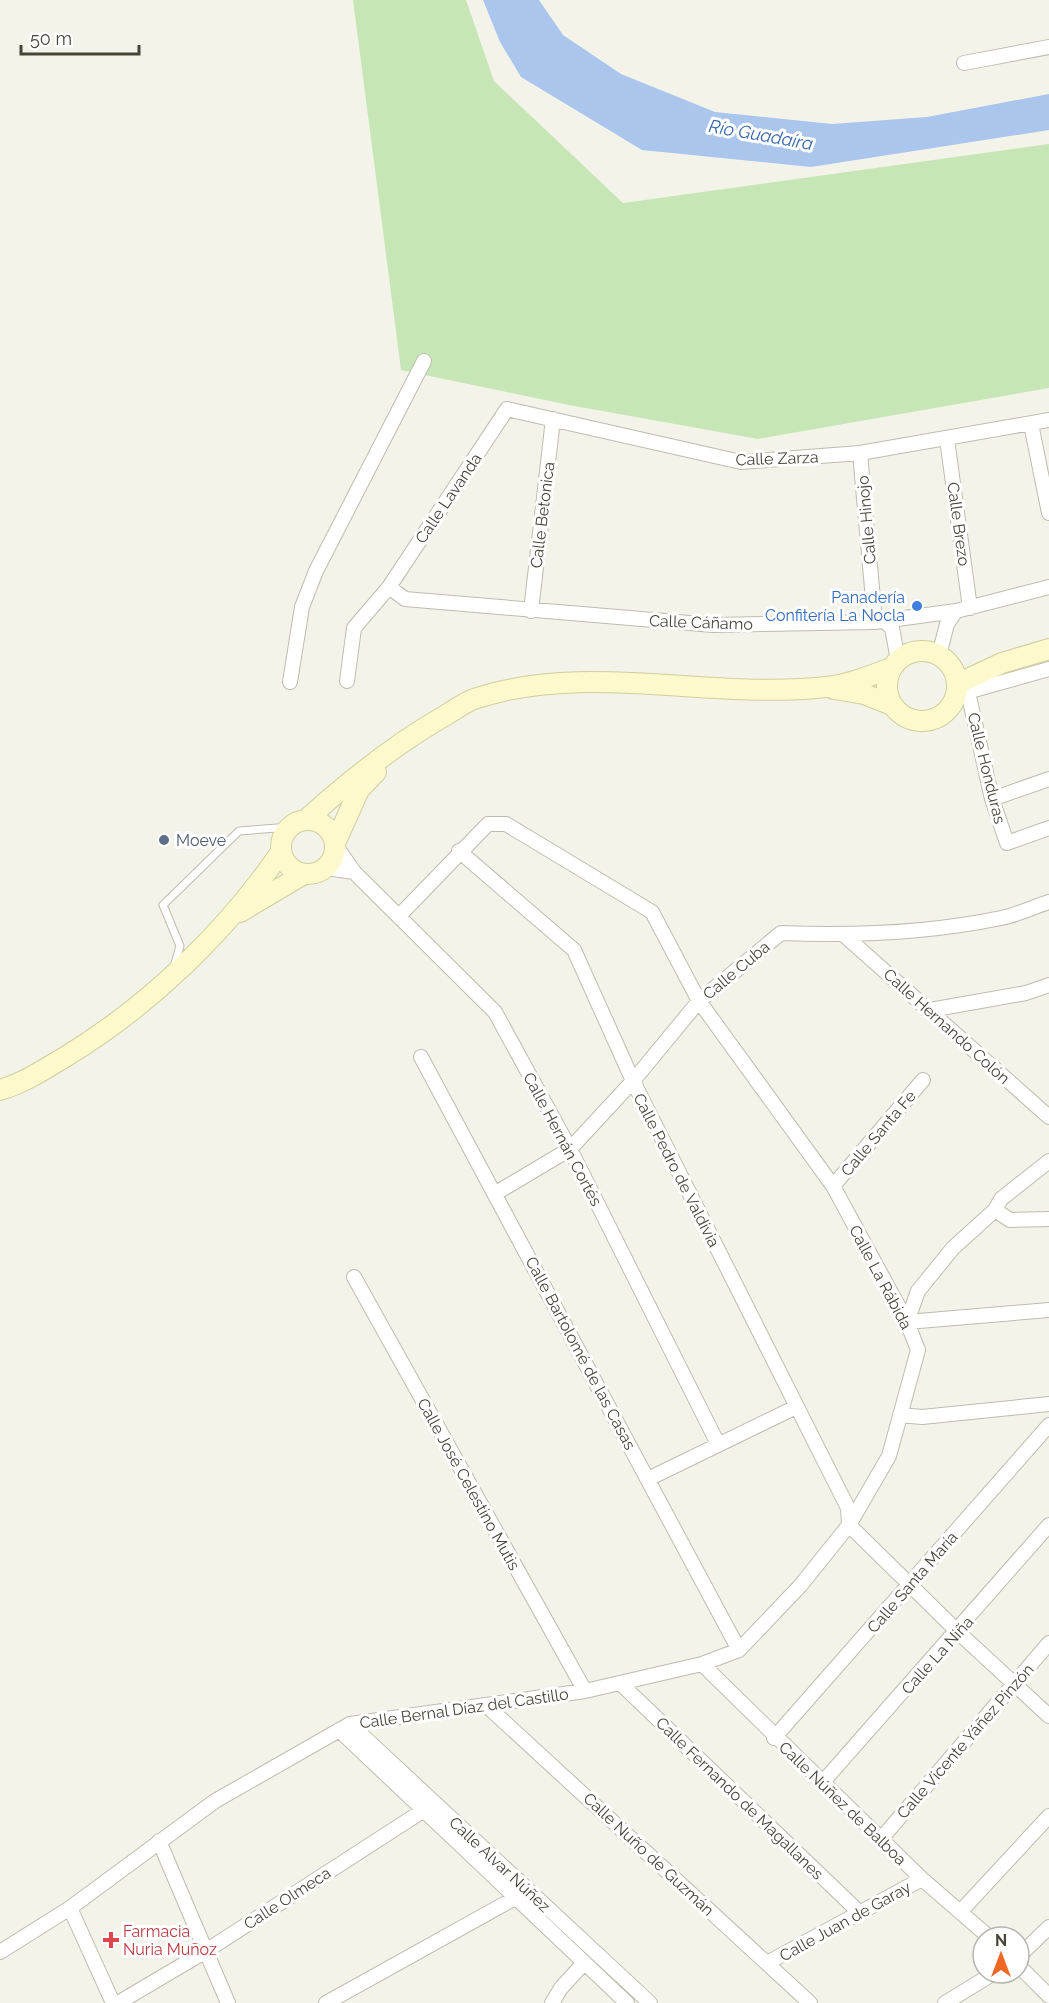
<svg xmlns="http://www.w3.org/2000/svg" width="1049" height="2003" font-family="Raleway,sans-serif">
  <rect width="100%" height="100%" fill="#f4f3ea"/>
  <path fill="#c7e6b5" d="M353 0H466L494 81 623 203 1049 144V388L758 439 569 405 401 370Z"/>
  <path fill="#aac6ed" d="M483 0H539L563 35 621 74 715 112 832 124 927 117 1049 94V130L811 167 642 150 521 77 500 42Z"/>
  <g fill="none" stroke-linecap="round" stroke-linejoin="round">
    <g stroke="#bfbcad" stroke-width="9">
      <path id="lane" d="M174 967 180 946 163 905 239 831 290 827"/>
    </g>
    <g stroke="#bfbcad" stroke-width="16">
      <path id="street" d="M964 63 1049 47
        M1031 424 1049 513
        M947 439 970 608
        M860 453 875 622
        M389 587 405 599 713 625 875 622 956 611 1049 587
        M531 611 553 419
        M884 621 892 628 898 660
        M939 655 947 624 956 611
        M347 681 354 628 389 587 507 409 741 462 860 453 1049 420
        M290 682 302 607 316 571 424 361
        M968 692 992 799 1007 843 1049 828
        M956 695 1049 669
        M992 799 1049 779
        M336 846 354 872 495 1012 570 1149 718 1444
        M459 851 574 950 633 1081 848 1508 849 1525 958 1632 1049 1716
        M326 868 354 872
        M844 935 1049 1117
        M930 1010 1026 993 1049 985
        M421 1057 739 1650
        M1049 1161 1001 1199 995 1210 953 1248 918 1291 907 1322 1049 1310
        M833 1186 923 1080
        M496 1193 570 1149 633 1081 699 1001 781 933C855 936 929 933 1001 918 1017 915 1033 907 1049 902
        M995 1210 1010 1220 1049 1219
        M354 1277 585 1691
        M900 1415 922 1417 1049 1404
        M648 1479 796 1407
        M702 1664 922 1879 989 1937
        M620 1683 860 1913
        M487 1706 810 2003
        M350 1724 650 2003
        M339 1730 627 2003
        M774 1738 1049 1425
        M822 1783 1049 1525
        M881 1839 1049 1643
        M159 1841 228 2003
        M70 1908 113 2003
        M961 1911 1049 1816
        M0 1952 70 1908 215 1801 350 1724 585 1691 702 1664 739 1650 800 1586 849 1525 889 1456 918 1350 907 1322 833 1186 699 1001 652 912 506 824H488L399 916
        M1019 1956 1049 1927
        M767 1963 922 1879
        M1019 1966 1049 1996
        M118 2003 206 1951 424 1810
        M326 2003 515 1898
        M552 2003 561 1988 584 1963
        M945 2003 994 1973"/>
    </g>
    <g stroke="#d1cd9c" stroke-width="22">
      <path id="secondary" d="M887 686a35 35 0 1 1 70 0a35 35 0 1 1-70 0Z
        M957 684 1002 663 1049 649
        M834 689 864 694 892 705
        M307 819C349 781 391 747 441 718 452 712 464 702 477 698 588 662 711 700 826 687 848 685 870 676 891 668
        M281 847a27 27 0 1 1 54 0a27 27 0 1 1-54 0Z
        M336 841 359 790 376 772
        M240 912 304 874
        M0 1090C24 1083 43 1070 65 1057 149 1006 225 933 281 852"/>
    </g>
    <use href="#lane" stroke="#fff" stroke-width="7"/>
    <use href="#street" stroke="#fff" stroke-width="14"/>
    <use href="#secondary" stroke="#fcf9cc" stroke-width="20"/>
  </g>
  <circle fill="#3f7fe0" stroke="#fff" stroke-width="2" cx="917" cy="606" r="6"/>
  <circle fill="#5c6f8a" stroke="#fff" stroke-width="2" cx="164" cy="840" r="6"/>
  <path fill="#e0444e" stroke="#fff" stroke-width="2" d="M108 1931h6v6h6v6h-6v6h-6v-6h-6v-6h6z"/>
  <g text-anchor="middle" stroke-width="6" stroke-linejoin="round" paint-order="stroke">
    <g font-size="16" fill="#484538" stroke="#fff">
      <text transform="translate(777 458) rotate(-2)" y="6">Calle Zarza</text>
      <text transform="translate(448 498) rotate(-56)" y="6">Calle Lavanda</text>
      <text transform="translate(542 515) rotate(-83)" y="6">Calle Betonica</text>
      <text transform="translate(866 520) rotate(-95)" y="6">Calle Hinojo</text>
      <text transform="translate(959 524) rotate(82)" y="6">Calle Brezo</text>
      <text transform="translate(701 622) rotate(2)" y="6">Calle Cáñamo</text>
      <text transform="translate(987 768) rotate(76)" y="6">Calle Honduras</text>
      <text transform="translate(736 970) rotate(-40)" y="6">Calle Cuba</text>
      <text transform="translate(947 1026) rotate(42)" y="6">Calle Hernando Colón</text>
      <text transform="translate(878 1133) rotate(-50)" y="6">Calle Santa Fe</text>
      <text transform="translate(563 1139) rotate(62)" y="6">Calle Hernán Cortés</text>
      <text transform="translate(677 1170) rotate(63)" y="6">Calle Pedro de Valdivia</text>
      <text transform="translate(881 1277) rotate(62)" y="6">Calle La Rábida</text>
      <text transform="translate(581 1353) rotate(62)" y="6">Calle Bartolomé de las Casas</text>
      <text transform="translate(469 1484) rotate(61)" y="6">Calle José Celestino Mutis</text>
      <text transform="translate(912 1582) rotate(-49)" y="6">Calle Santa María</text>
      <text transform="translate(937 1655) rotate(-48)" y="6">Calle La Niña</text>
      <text transform="translate(464 1708) rotate(-8)" y="6">Calle Bernal Díaz del Castillo</text>
      <text transform="translate(965 1741) rotate(-49)" y="6">Calle Vicente Yáñez Pinzón</text>
      <text transform="translate(740 1798) rotate(44)" y="6">Calle Fernando de Magallanes</text>
      <text transform="translate(843 1803) rotate(44)" y="6">Calle Núñez de Balboa</text>
      <text transform="translate(649 1854) rotate(43)" y="6">Calle Nuño de Guzmán</text>
      <text transform="translate(500 1864) rotate(43)" y="6">Calle Alvar Núñez</text>
      <text transform="translate(287 1898) rotate(-33)" y="6">Calle Olmeca</text>
      <text transform="translate(845 1921) rotate(-29)" y="6">Calle Juan de Garay</text>
    </g>
    <g font-size="16" fill="#366cbe" stroke="#fff" text-anchor="end">
      <text x="905" y="603">Panadería<tspan x="905" dy="18">Confitería La Nocla</tspan></text>
    </g>
    <g font-size="16" fill="#4e5e75" stroke="#fff" text-anchor="start">
      <text x="176" y="846">Moeve</text>
    </g>
    <g font-size="16" fill="#be3a42" stroke="#fff" text-anchor="start">
      <text x="123" y="1937">Farmacia<tspan x="123" dy="18">Nuria Muñoz</tspan></text>
    </g>
    <g font-size="18" font-style="italic" fill="#3666af" stroke="#fff">
      <text transform="translate(761 135) rotate(10)" y="6">Río Guadaíra</text>
    </g>
  </g>
  <g transform="translate(1001 1955)"><circle r="28" fill="#ffffff" stroke="#b6b5af" stroke-width="1.5"/>
  <path d="M0-4.5L10 22L0 15L-10 22Z" fill="#ef6826"/>
  <text y="-9" font-size="16" font-weight="bold" text-anchor="middle" fill="#484538">N</text>
  </g>
  <path d="M21 45v9h118v-9" fill="none" stroke="#484538" stroke-width="3"/>
  <text x="30" y="45" font-size="18" fill="#484538" stroke="#ffffff" stroke-width="4.5" paint-order="stroke">50 m</text>
</svg>
